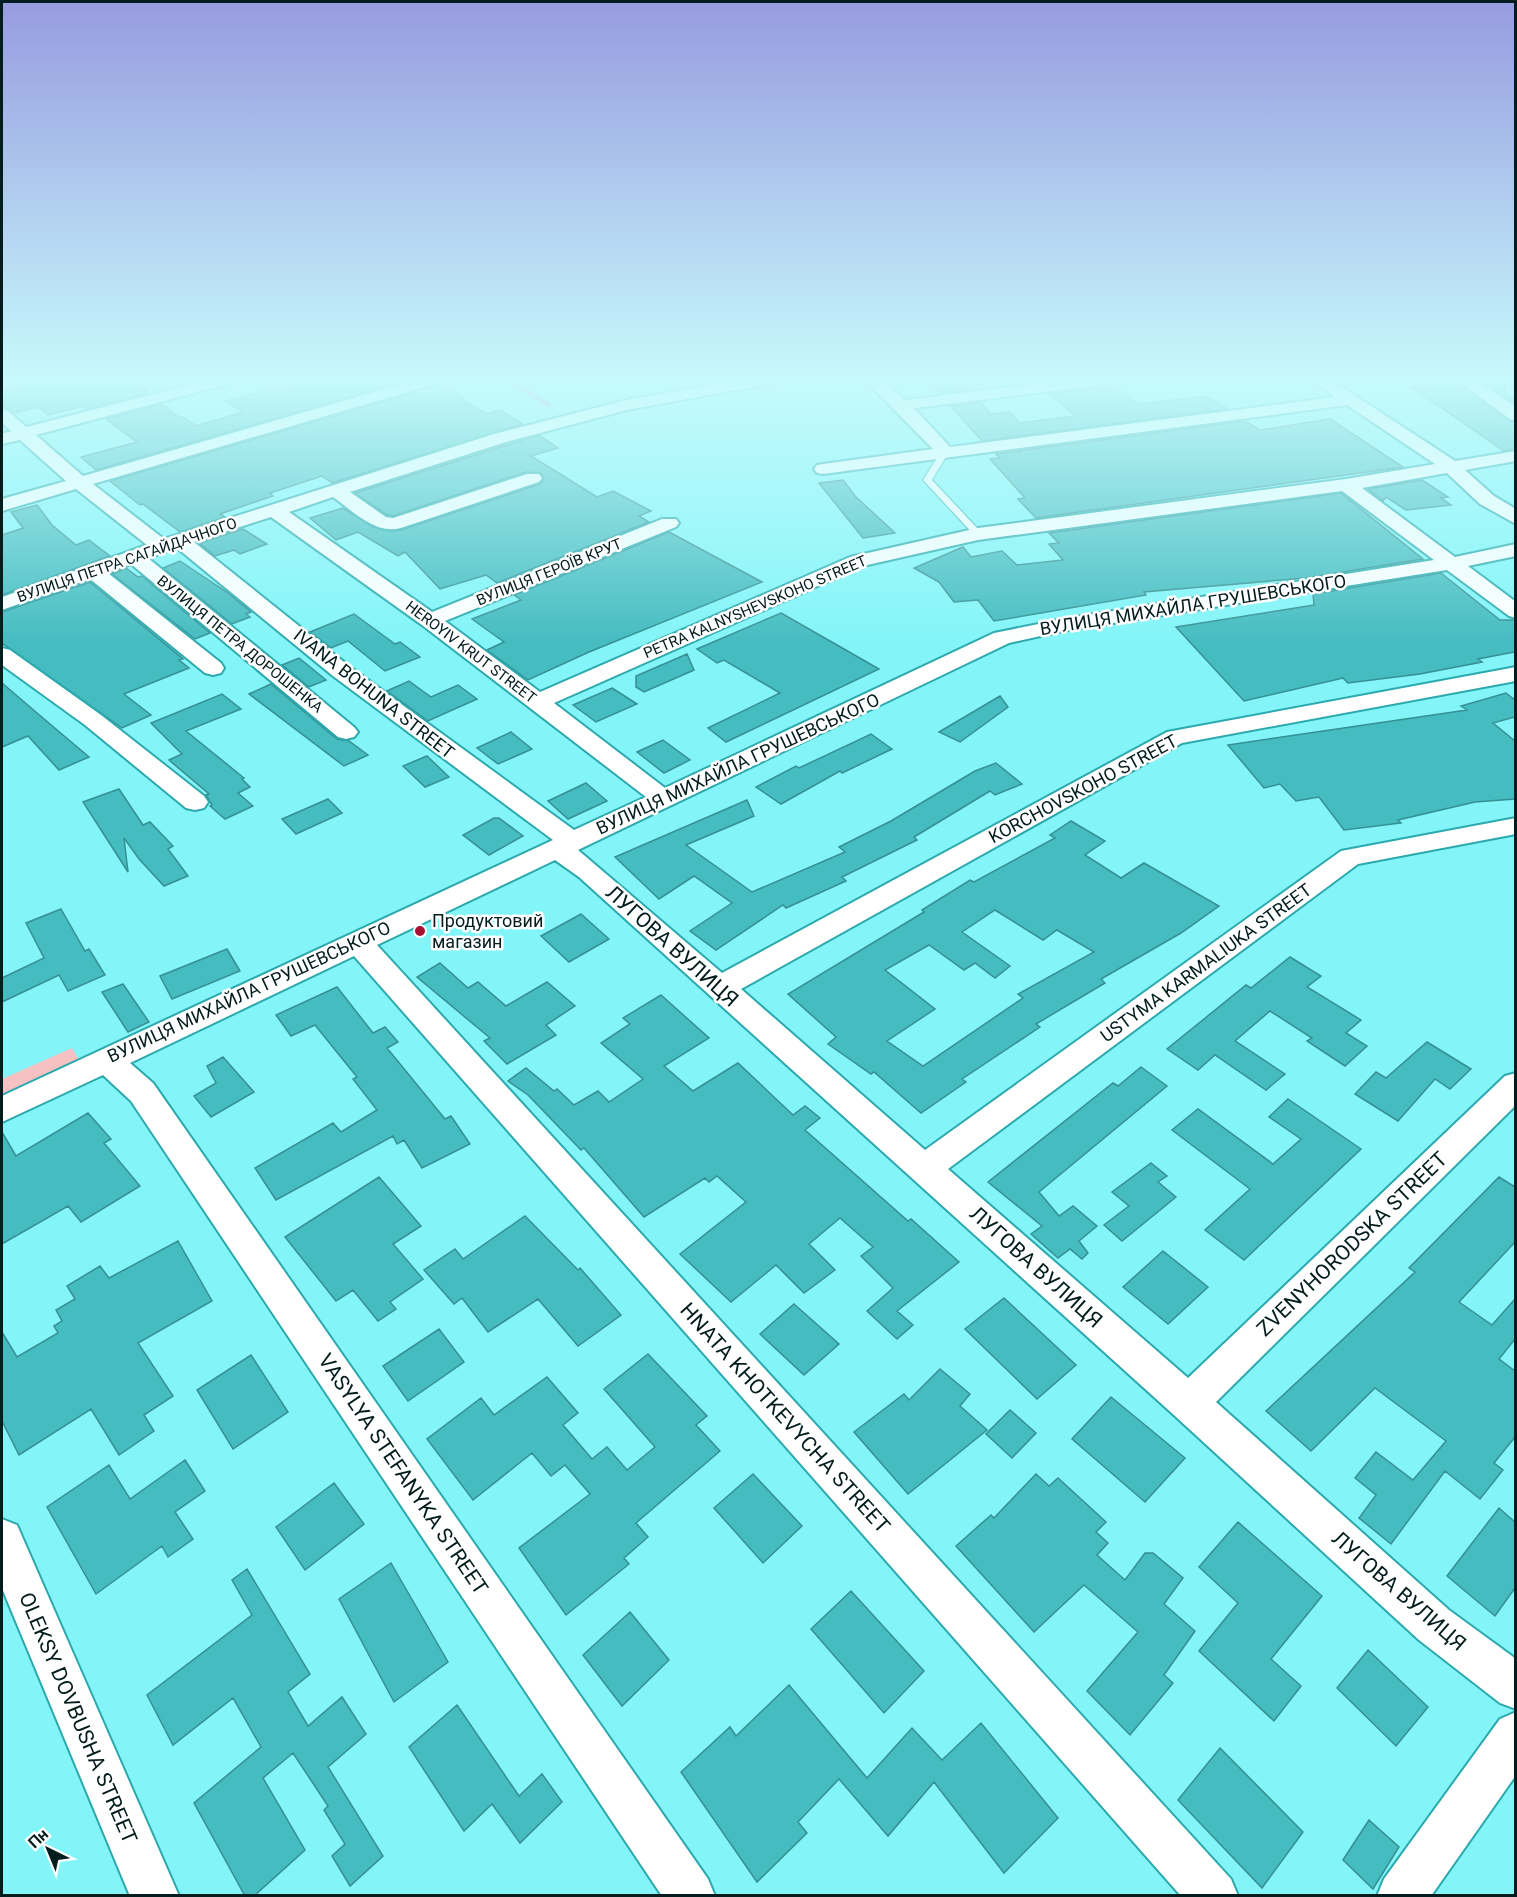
<svg xmlns="http://www.w3.org/2000/svg" width="1517" height="1897" font-family="Roboto,sans-serif">
  <rect width="100%" height="100%" fill="#83f5f8"/>
  <path fill="#f6c1c2" d="M72 1048 83 1067 2 1106V1079Z"/>
  <g fill="none" stroke-linecap="round" stroke-linejoin="round">
    <path stroke="#be76d4" stroke-width="4.5" d="M505 378 549 405
      M685 389 713 378"/>
  </g>
  <path fill="#45bcc0" stroke="#368f92" stroke-width="1.5" fill-rule="evenodd" d="M55 378H129L148 393 88 409 84 406 48 415 38 407 14 413 2 406V391Z
    M319 378H394L401 382 96 470 81 457 137 442 106 419 162 404 180 418 183 417 196 426 244 412 225 401Z
    M957 378 969 390 940 393 929 381Z
    M1423 378H1452L1509 421 1515 422V449L1504 451 1411 387 1433 384Z
    M1475 378H1504L1506 397 1515 396V404Z
    M1113 386 1139 404 1207 396 1227 409 982 441 951 406 980 402 991 414 1009 412 1020 423 1076 416 1049 394Z
    M452 389 466 402 486 414 500 410 522 424 332 483 322 476 270 493 273 496 220 514 225 517 180 532 143 504 140 505 110 481 417 392 423 395Z
    M1330 419 1403 467 1036 518 1018 499 1025 498 990 459 1000 458 996 454 1245 421 1260 430Z
    M539 435 558 448 531 456 597 497 613 491 651 511 639 516 649 522 497 583 486 575 440 589 405 552 398 556 358 532 336 540 310 518 343 508 373 527 391 531 401 530 540 484 544 478 541 473 526 472 393 516 387 515 355 493Z
    M843 480 855 496 895 533 863 538 819 483Z
    M1422 480 1448 497 1441 498 1451 505 1406 510 1386 497 1383 501 1368 489Z
    M1341 493 1423 559 1306 578 1144 592 1146 595 994 621 978 600 954 602 939 582 914 568 963 547 971 557 1002 551 1017 565 1063 560 1049 544 1059 543 1049 533Z
    M37 505 52 525 76 545 89 540 110 556 2 595V535L23 528 11 512Z
    M243 529 267 544 240 554 234 550 215 556 199 543Z
    M669 532 762 582 589 652 528 680 487 650 504 642 472 619 521 600 514 595Z
    M180 561 228 593 251 612 246 614 250 617 232 624 163 568Z
    M126 568 138 577 142 576 210 633 195 639 112 574Z
    M1441 573 1500 620H1515V652L1478 659 1482 662 1420 674 1348 683 1343 678 1244 701 1176 627 1314 605 1313 594Z
    M90 582 183 659 179 660 189 668 124 694 151 715 122 728 2 643V612Z
    M781 613 879 669 726 742 708 728 780 693 724 660 717 663 697 649Z
    M354 614 395 644 400 642 420 657 385 671 348 641 331 648 310 632Z
    M687 654 694 670 644 692 636 687V676Z
    M299 658 326 680 309 687 282 665Z
    M409 681 431 697 458 685 477 699 428 721 387 691Z
    M2 683 37 713 89 757 59 770 28 736 2 747Z
    M271 684 337 739 349 741 368 755 344 766 249 694Z
    M612 688 637 704 596 722 573 705Z
    M1506 693 1515 700V717L1493 723 1515 741V799L1475 802 1398 820 1401 823 1344 830 1319 797 1296 801 1280 784 1264 788 1228 745 1467 710 1461 706Z
    M222 694 241 709 186 731 244 778 242 779 250 787 238 793 253 806 225 819 210 806 212 805 206 795 209 794 169 760 182 754 151 723Z
    M1000 696 1008 707 960 742 939 732Z
    M511 732 532 749 498 764 477 748Z
    M871 734 892 749 842 773 840 771 781 804 756 787 796 766 799 768Z
    M663 740 690 760 664 773 637 752Z
    M427 756 449 777 425 787 403 766Z
    M996 763 1022 784 995 795 990 791 914 837 917 840 842 877 846 881 786 908 783 905 716 950 690 931 732 903 694 876 659 899 615 857 747 800 754 816 686 845 752 892 845 852 839 847 891 821 975 771Z
    M586 783 607 801 568 819 548 801Z
    M119 789 143 825 150 822 173 846 168 849 188 876 164 886 139 859 124 838 128 872 83 802Z
    M328 799 342 813 296 834 282 819Z
    M494 818H499L523 836 489 855 463 835Z
    M1071 821 1105 841 1085 855 1121 878 1144 863 1219 906 1181 933 1101 979 1105 983 1036 1024 1040 1027 962 1079 966 1082 921 1113 874 1072 871 1074 828 1044 836 1037 788 994 924 912 922 910 970 880 974 882 1055 838 1050 835ZM995 910 1043 940 1057 930 1094 952 1018 994 1023 998 923 1066 887 1041 935 1009 885 970 929 945 964 970 975 963 995 978 1010 966 962 932Z
    M61 909 85 951 89 949 105 975 68 991 59 975 2 1002V978L44 958 26 923Z
    M581 914 609 939 569 962 541 936Z
    M227 949 240 971 172 999 160 976Z
    M1290 957 1321 976 1307 987 1361 1020 1346 1033 1367 1046 1345 1066 1307 1041 1312 1038 1270 1011 1235 1041 1285 1074 1266 1090 1215 1055 1198 1070 1167 1049 1246 985 1251 988Z
    M440 963 468 988 478 982 506 1006 547 982 575 1006 546 1025 556 1035 507 1064 484 1041 490 1038 417 977Z
    M123 984 149 1022 128 1032 102 992Z
    M337 987 373 1033 385 1027 398 1042 387 1048 445 1119 451 1116 470 1144 422 1168 404 1140 397 1144 393 1136 276 1200 255 1168 333 1123 341 1132 377 1110 353 1079 357 1077 315 1025 291 1036 276 1015Z
    M661 995 709 1038 664 1066 693 1091 738 1063 793 1115 805 1106 820 1118 805 1130 908 1221 911 1219 959 1262 897 1311 913 1325 897 1339 867 1311 893 1288 861 1256 873 1247 840 1218 809 1244 835 1270 804 1293 776 1265 731 1302 680 1254 746 1202 717 1176 709 1182 705 1178 644 1217 584 1148 581 1150 528 1095 508 1081 526 1068 554 1091 557 1089 574 1105 598 1091 609 1102 643 1079 601 1043 630 1024 623 1018Z
    M1427 1042 1471 1069 1450 1089 1435 1079 1398 1121 1355 1094 1376 1072 1386 1078Z
    M223 1057 254 1092 211 1117 194 1096 216 1083 207 1066Z
    M1141 1067 1167 1086 1039 1192 1059 1216 1073 1206 1097 1226 1079 1241 1088 1253 1082 1259 1070 1249 1058 1258 1031 1234 1042 1226 988 1182 1113 1083 1118 1086Z
    M1288 1099 1361 1149 1244 1260 1205 1230 1250 1189 1172 1130 1198 1109 1273 1164 1301 1139 1269 1117Z
    M88 1113 111 1139 104 1143 140 1186 81 1222 68 1206 2 1244V1132L16 1156Z
    M1151 1163 1167 1176 1158 1182 1176 1197 1122 1241 1104 1225 1129 1206 1112 1192Z
    M379 1177 421 1226 393 1244 423 1279 390 1302 396 1309 378 1321 353 1290 336 1301 285 1237Z
    M1499 1177 1515 1187V1242L1459 1302 1492 1325 1515 1299V1339L1499 1359 1515 1371V1437L1494 1463 1503 1470 1480 1499 1445 1471 1391 1544 1359 1518 1376 1495 1355 1478 1376 1452 1413 1480 1446 1441 1375 1388 1311 1451 1266 1411 1415 1272 1409 1268Z
    M525 1216 578 1270 580 1268 621 1315 578 1346 538 1299 488 1332 462 1298 454 1304 424 1270 455 1249 463 1259Z
    M178 1241 212 1301 138 1343 173 1396 144 1415 154 1431 119 1455 91 1409 19 1455 2 1421V1332L17 1357 58 1333 54 1326 62 1321 56 1310 75 1299 67 1286 100 1266 109 1278Z
    M1163 1251 1208 1287 1168 1324 1123 1287Z
    M1004 1298 1076 1365 1037 1399 965 1329Z
    M794 1304 839 1344 804 1375 760 1334Z
    M439 1329 464 1362 408 1401 383 1366Z
    M648 1354 707 1416 696 1425 720 1451 636 1523 648 1537 624 1558 629 1564 566 1615 519 1548 590 1494 565 1465 551 1476 532 1453 473 1500 427 1439 481 1398 494 1415 547 1377 578 1413 563 1425 592 1459 607 1447 627 1470 655 1447 604 1389Z
    M251 1355 288 1412 233 1449 197 1390Z
    M940 1369 970 1394 960 1406 987 1430 908 1494 854 1432 904 1394 909 1400Z
    M1111 1397 1185 1458 1145 1502 1072 1439Z
    M1010 1410 1036 1433 1012 1458 986 1434Z
    M185 1460 205 1491 175 1512 193 1539 168 1557 162 1546 96 1594 47 1507 109 1465 130 1499Z
    M753 1474 802 1526 763 1563 714 1508Z
    M1036 1474 1049 1486 1058 1478 1106 1522 1096 1532 1108 1543 1097 1555 1125 1580 1145 1553H1153L1183 1578 1164 1604 1195 1631 1164 1675 1173 1683 1130 1735 1087 1691 1138 1632 1084 1585 1034 1632 956 1546 991 1515 994 1518Z
    M334 1483 364 1524 305 1570 276 1527Z
    M1499 1508 1515 1522V1588L1495 1616 1447 1576Z
    M1238 1522 1322 1596 1271 1659 1301 1686 1274 1721 1199 1651 1238 1603 1199 1567Z
    M391 1563 448 1662 394 1702 339 1599Z
    M247 1569 310 1674 288 1692 308 1726 342 1697 366 1734 328 1767 383 1856 350 1886 332 1856 345 1844 324 1810 328 1806 293 1753 263 1778 305 1850 254 1896H245L194 1803 261 1747 233 1698 173 1745 147 1695 252 1615 232 1580Z
    M851 1591 924 1671 884 1713 811 1629Z
    M630 1612 669 1660 622 1706 583 1655Z
    M1368 1650 1428 1707 1396 1746 1337 1688Z
    M789 1685 867 1778 912 1728 942 1760 981 1723 1058 1818 1004 1873 934 1782 888 1836 839 1779 798 1822 807 1833 757 1882 681 1772 730 1727 736 1736Z
    M457 1705 519 1796 542 1774 562 1802 520 1843 492 1804 464 1831 409 1747Z
    M1220 1748 1303 1832 1262 1888 1178 1800Z
    M1369 1820 1399 1847 1373 1889 1343 1860Z"/>
  <g fill="none" stroke-linecap="round" stroke-linejoin="round">
    <g stroke="#2ca9ad" stroke-width="2">
      <path id="service" d="M945 449 949 452 932 480 981 532V536H975L923 480 942 450Z"/>
    </g>
    <g stroke="#2ca9ad" stroke-width="4">
      <path id="minor" d="M9 378H36L34 381 2 389V379Z
        M216 378H241L239 381 36 435 83 476 423 378H447L445 381 93 484 164 539 494 434 626 400 750 378H782L780 381 774 383 627 410 506 442 350 492 386 517 393 518 527 474H539L542 478 539 482 401 528C375 535 353 511 333 497L289 512 432 612 662 519H676L679 523 676 527 445 621 540 692 850 557 978 528 1346 479 1435 464 1347 405 823 474 817 473 814 469 817 465 823 464 933 449 863 378H880L905 400 1083 378H1126L1118 383 914 408 950 447 1335 397 1310 378H1328L1455 461 1516 451V461L1465 470 1494 496 1516 509V524L1480 504 1447 473 1362 488 1455 557 1516 544V556L1468 566 1516 602V618L1509 616 1447 570 1063 631 1009 643 578 850 722 973 1167 732 1516 667V681L1182 743 741 989 925 1150 1341 851 1516 818V834L1358 864 948 1169 1188 1378 1505 1076 1516 1073V1105L1216 1402 1449 1610 1516 1659V1709L1500 1703 1419 1640 1175 1416 579 877 555 860 377 945 1231 1879 1238 1896H1181L354 956 130 1063 153 1083 708 1879 715 1896H662L131 1101 103 1075 2 1122V1096L553 840 333 676 177 548 148 558 354 727 358 732 354 737 346 739 338 737 131 564 108 573 221 663 224 668 221 673 213 675 205 673 90 579 2 610V597L147 545 76 489 2 511V499L66 481 20 440 2 444V434L11 431 2 423V410L8 411 26 427ZM1342 491 1434 560 1063 619 994 633 665 788 554 703 863 566 978 540ZM271 517 422 625 646 797 574 830 349 666 194 542Z
        M1454 378H1472L1516 407V420L1510 419Z
        M2 648 10 650 101 715 204 796 208 802 204 808 195 810 186 808 85 725 2 665Z
        M2 1519 17 1525 179 1896H130L2 1588Z
        M1516 1712V1775L1431 1896H1377L1384 1879 1500 1719Z"/>
    </g>
    <use href="#service" fill="#fff" fill-rule="evenodd"/>
    <use href="#minor" fill="#fff" fill-rule="evenodd"/>
  </g>
  <linearGradient id="sky" x2="0" y2="1"><stop stop-color="#979be0"/><stop offset="0.59" stop-color="#c7fafc"/><stop offset="1" stop-color="#c7fafc" stop-opacity="0"/></linearGradient>
  <rect width="1517" height="643" fill="url(#sky)"/>
  <circle fill="#a81032" stroke="#fff" stroke-width="2" cx="420" cy="931" r="6"/>
  <g text-anchor="middle" stroke-width="5" stroke-linejoin="round" paint-order="stroke">
    <g font-size="15" fill="#031c1d" stroke="#fff">
      <text transform="translate(127 560) rotate(-19)" y="5">ВУЛИЦЯ ПЕТРА САГАЙДАЧНОГО</text>
      <text transform="translate(549 572) rotate(-22)" y="5">ВУЛИЦЯ ГЕРОЇВ КРУТ</text>
      <text transform="translate(755 607) rotate(-23)" y="5">PETRA KALNYSHEVSKOHO STREET</text>
      <text transform="translate(240 644) rotate(39)" y="5">ВУЛИЦЯ ПЕТРА ДОРОШЕНКА</text>
      <text transform="translate(471 652) rotate(37)" y="5">HEROYIV KRUT STREET</text>
    </g>
    <g font-size="18" fill="#031c1d" stroke="#fff">
      <text transform="translate(1193 605) rotate(-9)" y="6">ВУЛИЦЯ МИХАЙЛА ГРУШЕВСЬКОГО</text>
      <text transform="translate(374 694) rotate(38)" y="6">IVANA BOHUNA STREET</text>
      <text transform="translate(738 764) rotate(-25)" y="6">ВУЛИЦЯ МИХАЙЛА ГРУШЕВСЬКОГО</text>
      <text transform="translate(1083 789) rotate(-28)" y="6">KORCHOVSKOHO STREET</text>
      <text transform="translate(1206 963) rotate(-36)" y="6">USTYMA KARMALIUKA STREET</text>
      <text transform="translate(249 992) rotate(-25)" y="6">ВУЛИЦЯ МИХАЙЛА ГРУШЕВСЬКОГО</text>
    </g>
    <g font-size="18" fill="#031c1d" stroke="#fff" text-anchor="start">
      <text x="432" y="927">Продуктовий<tspan x="432" dy="21">магазин</tspan></text>
    </g>
    <g font-size="21" fill="#031c1d" stroke="#fff">
      <text transform="translate(672 946) rotate(42)" y="7">ЛУГОВА ВУЛИЦЯ</text>
      <text transform="translate(1352 1244) rotate(-44)" y="7">ZVENYHORODSKA STREET</text>
      <text transform="translate(1036 1267) rotate(42)" y="7">ЛУГОВА ВУЛИЦЯ</text>
      <text transform="translate(785 1418) rotate(48)" y="7">HNATA KHOTKEVYCHA STREET</text>
      <text transform="translate(403 1474) rotate(56)" y="7">VASYLYA STEFANYKA STREET</text>
      <text transform="translate(1399 1591) rotate(41)" y="7">ЛУГОВА ВУЛИЦЯ</text>
      <text transform="translate(78 1718) rotate(67)" y="7">OLEKSY DOVBUSHA STREET</text>
    </g>
  </g>
  <rect width="1517" height="1897" fill="none" stroke="#031c1d" stroke-width="6"/>
  <g transform="translate(48 1849) rotate(317)" stroke="#ffffff" stroke-width="4.5" paint-order="stroke">
  <path d="M0-4.5L10 22L0 15L-10 22Z" fill="#031c1d"/>
  <text y="-9" font-size="16" font-weight="bold" text-anchor="middle" fill="#031c1d">Пн</text>
  </g>
</svg>
